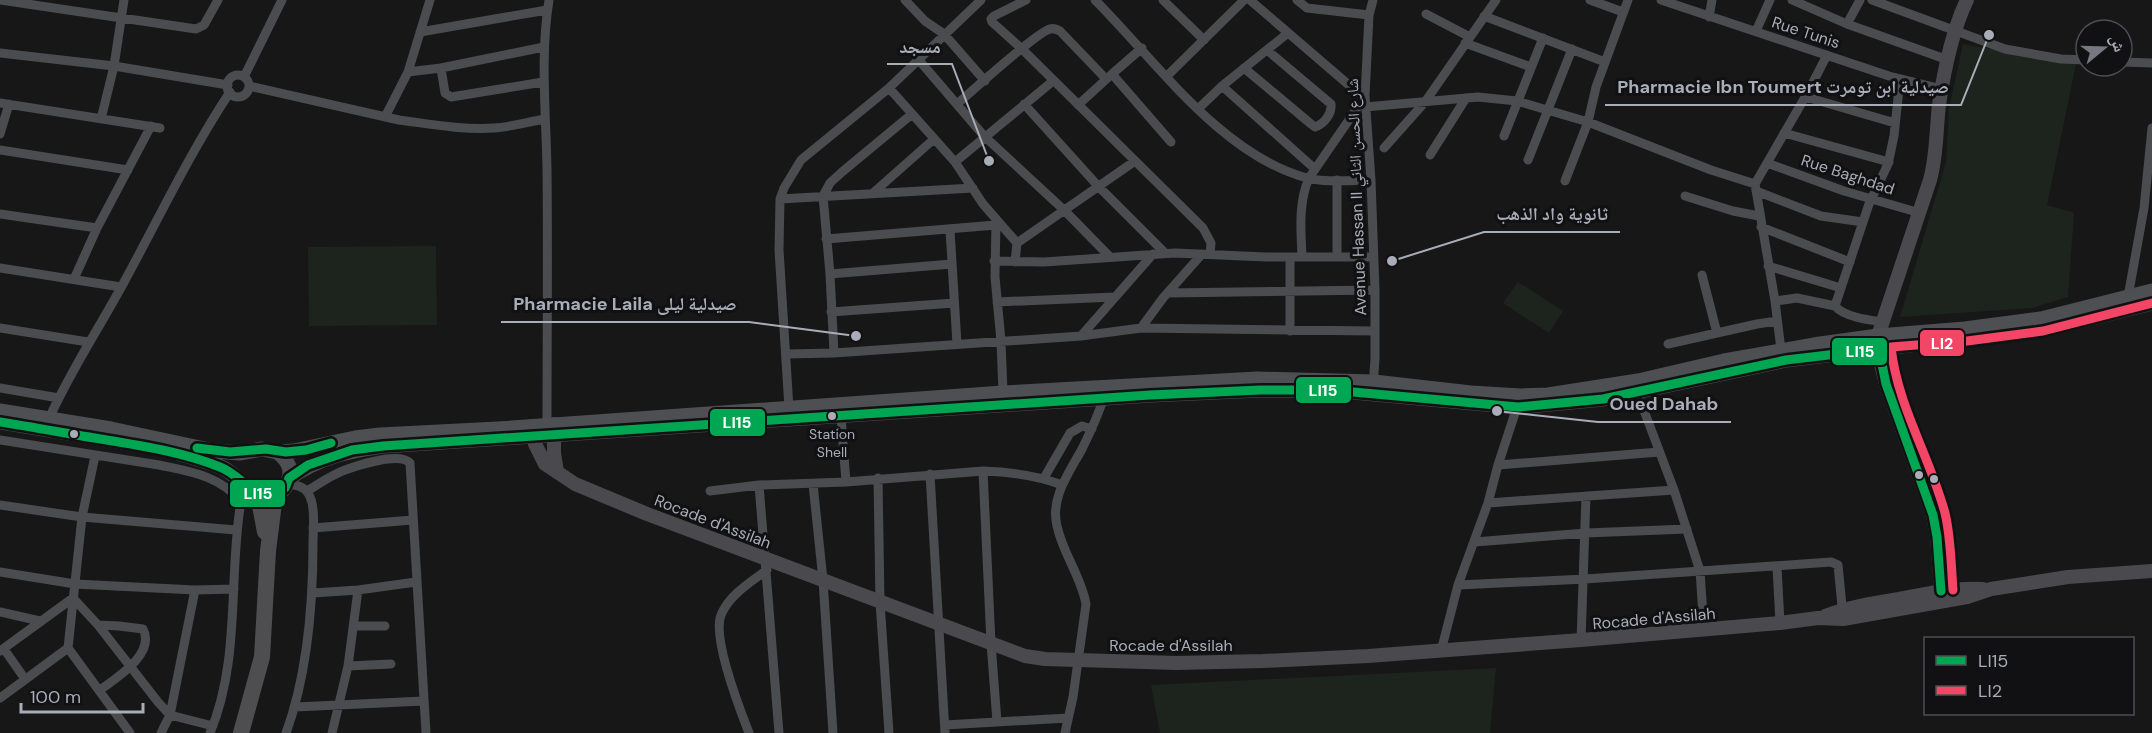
<svg xmlns="http://www.w3.org/2000/svg" width="2152" height="733" font-family="'DM Sans','Noto Naskh Arabic',sans-serif">
  <rect width="100%" height="100%" fill="#171717"/>
  <path fill="#1d241e" d="M1963 44 2076 64 2047 205 2074 213 2068 297 2032 308 1900 317 1946 162 1949 109Z
    M436 246 437 325 309 326 308 247Z
    M1518 282 1563 311 1549 333 1503 303Z
    M1496 668 1490 733H1160L1151 685Z"/>
  <g fill="none" stroke-linecap="round" stroke-linejoin="round">
    <path stroke="#4b4c50" stroke-width="9" d="M0 0 196 29 204 25 218 0
      M905 0 925 21 944 34 985 81
      M1026 0 994 16 991 19 992 22 1022 49 1203 228 1211 243 1210 254
      M1095 0C1156 61 1221 155 1307 178 1327 183 1350 180 1371 180
      M1163 0 1204 40
      M1250 0 1364 98
      M1297 0 1307 8 1369 15
      M1373 0 1369 15 1365 96 1371 180 1375 290V359L1373 387
      M1590 0 1623 12
      M1661 0 1889 76 1942 89
      M1792 0 1847 24
      M1860 0 1847 24 1948 60
      M1872 0 2005 49 2061 59 2086 60
      M1426 14 1470 37
      M1484 16 1605 62
      M1709 17 1712 0
      M1756 31 1770 0
      M420 32 547 10
      M1465 43 1531 67
      M0 53 114 66 228 85
      M918 59 984 136 1064 210 1109 256
      M2122 62 2152 63
      M441 68 445 93 451 97 543 82
      M1244 68 1311 124 1315 127C1324 124 1332 114 1331 104L1267 50
      M408 72 441 68 544 47
      M1112 74 1142 48
      M227 86a11 11 0 1 1 22 0a11 11 0 1 1-22 0Z
      M1167 76 1244 0
      M244 77 282 0
      M249 86 399 120C430 124 462 130 494 128 511 127 528 122 545 119
      M1222 86 1315 169
      M889 88 955 162 983 204 1017 243
      M1806 97 1895 123
      M0 103 160 128
      M957 104C972 91 1037 32 1050 29 1054 28 1056 29 1060 31L1106 79
      M1024 104 1098 186 1165 253
      M1078 105 1112 74 1171 142
      M1365 107 1478 97 1517 101 1588 122 1711 170 1755 184
      M1198 109 1222 86 1288 33
      M385 117 408 72 430 0
      M101 119 114 66 124 0
      M1784 133 1889 162
      M0 134 9 104
      M1504 136 1543 38
      M1384 148 1425 102 1496 0
      M0 150 128 170
      M1430 155 1466 98
      M1528 160 1572 49
      M955 162 1053 81
      M1767 163 1844 191 1920 213
      M1337 180V257
      M1565 181 1588 122 1596 87 1628 0
      M1756 191 1821 216 1863 222
      M873 193 934 139
      M1685 196 1733 211 1759 216
      M780 199 973 188
      M0 214 97 228
      M996 220 995 277 1001 341 1003 393
      M1761 227 1850 262
      M950 230 957 344
      M826 239 996 225
      M1290 257V331
      M1302 257C1301 231 1298 203 1309 178L1364 98
      M994 261 1044 262 1175 253 1266 257H1373
      M1015 262 1017 243 1135 161
      M1768 266 1841 288
      M0 268 121 287
      M830 274 952 264
      M1702 275 1717 333
      M74 279 97 228 151 126
      M1168 293 1375 290
      M2128 297 2144 208 2152 128
      M1775 301 1797 298 1835 306
      M997 302 1115 297
      M831 312 954 303
      M1883 322C1869 320 1844 317 1835 306L1869 204 1888 164 1894 136 1900 79
      M0 328 88 342
      M1141 328 1163 298 1202 254
      M1081 336 1153 254
      M1668 344 1757 324 1777 321
      M1781 350 1775 301 1755 184 1808 92 1827 55
      M834 353 830 274 823 196 830 183 842 172 912 114
      M787 354 834 353 1081 336 1141 328 1374 331
      M0 388 59 398
      M1637 392 1674 490 1700 571 1704 630
      M789 408 779 250 780 199 784 188 801 160 889 88 981 0
      M841 416 846 482
      M48 421C69 373 98 330 123 284 158 220 189 154 230 92
      M547 425C547 339 548 254 547 169 546 112 540 56 549 0
      M0 440 159 465C191 472 218 475 241 501
      M95 456 82 517 68 648 130 733
      M1498 465 1659 452
      M983 471C1010 472 1036 475 1062 485
      M930 474 945 733
      M878 478 880 602 889 733
      M1044 478 1070 433 1082 426 1092 429
      M813 484 823 580 833 733
      M759 485 779 733
      M307 491C319 484 331 475 345 470 359 465 399 452 410 463L426 733
      M710 491 759 485 846 482 983 471 991 643 997 722
      M1488 503 1674 490
      M0 505 82 517 236 530
      M313 528 413 520
      M1475 542 1586 533 1687 529
      M1777 567 1780 623
      M0 572 75 584 195 590 234 589
      M1458 585 1585 579 1831 562 1838 565 1843 616
      M313 593 358 590 416 582
      M0 612 40 621
      M98 625 119 626 143 629C156 654 116 678 100 690
      M354 626H385
      M1581 640 1586 496
      M4 649 25 679
      M0 651 73 598 98 625 158 702 170 715 213 726
      M1441 651 1458 585 1488 503 1498 465 1518 404
      M348 666 391 664
      M0 698 68 648
      M295 707 424 701
      M945 725 1068 718
      M161 733 170 715 195 590
      M210 733C241 659 228 578 241 501L245 497
      M286 733C308 673 313 606 313 543 313 528 316 505 308 493 303 486 295 485 287 483
      M332 733 348 666 358 590
      M749 733C740 710 712 638 721 615 729 595 751 582 767 570
      M1065 733 1073 697 1086 604C1081 576 1063 554 1057 526 1050 498 1069 473 1082 449 1091 431 1099 413 1105 394"/>
    <path stroke="#4a4a4e" stroke-width="14" d="M554 424V453L557 472
      M532 426 535 444 545 464 575 484 647 514 1025 656 1045 659 1177 663 1263 661 1368 656 1581 640 1780 623 1818 618 1843 619 1967 597 1991 589 2068 577 2152 571
      M1941 591 1937 537 1933 515 1886 384 1881 364 1878 336 1930 180C1937 155 1936 130 1939 105 1944 71 1952 31 1967 0
      M1825 616C1849 607 1874 603 1899 599 1926 594 1954 587 1983 589"/>
    <path stroke="#4d4f52" stroke-width="15" d="M1969 339 2043 330 2152 303
      M0 411 111 429 214 451 239 453 262 449 277 452 294 451 355 438 380 435 498 429 1003 393 1257 379 1374 382 1471 393 1520 396 1548 395 1638 381 1724 361 1820 344 1878 336 1965 329 2041 319 2152 291
      M0 422 136 444
      M180 454C195 458 211 462 225 469 242 479 258 507 281 492 287 487 290 479 290 471 289 462 284 457 277 452
      M289 478C320 457 347 451 383 446L1150 395 1260 390H1331L1518 407 1603 399 1786 360 1942 341"/>
    <path stroke="#4e4e51" stroke-width="16" d="M258 495 265 532
      M241 733 262 657 268 551 274 503 280 492"/>
    <g stroke="#111113" stroke-width="14">
      <path id="bus-1" d="M0 422C38 428 75 435 113 441 149 447 185 453 220 467 238 474 246 489 265 497L280 492 285 488 289 478 308 465 352 450 383 446 1150 395 1260 390H1331L1518 407 1603 399 1786 360 1879 349 1886 384 1933 515 1937 537 1941 591
        M197 448 230 452 266 449 286 452 306 450 331 443"/>
    </g>
    <g stroke="#111113" stroke-width="14">
      <path id="bus-2" d="M1953 590C1951 564 1951 538 1945 513 1930 457 1897 405 1891 347L1967 341 2043 331 2152 303"/>
    </g>
    <use href="#bus-1" stroke="#00a651" stroke-width="9"/>
    <use href="#bus-2" stroke="#f34667" stroke-width="9"/>
  </g>
  <g fill="#a8adb8" stroke="#111113" stroke-width="2">
    <circle cx="832" cy="416" r="5"/>
    <circle cx="74" cy="434" r="5"/>
    <circle cx="1919" cy="475" r="5"/>
    <circle cx="1934" cy="479" r="5"/>
  </g>
  <g text-anchor="middle" stroke-width="6" stroke-linejoin="round" paint-order="stroke">
    <g font-size="14" fill="#a8adb8" stroke="#111113">
      <text x="832" y="439">Station<tspan x="832" dy="18">Shell</tspan></text>
    </g>
    <g font-size="16" fill="#a8adb8" stroke="#111113">
      <text transform="translate(1806 32) rotate(18)" y="6">Rue Tunis</text>
      <text transform="translate(1848 174) rotate(18)" y="6">Rue Baghdad</text>
      <text transform="translate(1356 197) rotate(-92)" y="6">Avenue Hassan II شارع الحسن الثاني</text>
      <text transform="translate(713 521) rotate(21)" y="6">Rocade d'Assilah</text>
      <text transform="translate(1654 618) rotate(-5)" y="6">Rocade d'Assilah</text>
      <text x="1171" y="651">Rocade d'Assilah</text>
    </g>
  </g>
  <path fill="none" stroke="#a8adb8" stroke-width="2" d="M989 161L952 64H887M1989 35L1961 105H1605M1392 261L1484 232H1620M856 336L749 322H501M1497 411L1598 422H1731"/>
  <g fill="#a8adb8" stroke="#111113" stroke-width="2">
    <circle cx="989" cy="161" r="6"/>
    <circle cx="1989" cy="35" r="6"/>
    <circle cx="1392" cy="261" r="6"/>
    <circle cx="856" cy="336" r="6"/>
    <circle cx="1497" cy="411" r="6"/>
  </g>
  <g font-size="18" text-anchor="middle" font-weight="bold" fill="#a8adb8" stroke="#111113" stroke-width="6" stroke-linejoin="round" paint-order="stroke">
    <text x="920" y="53">مسجد</text>
    <text x="1783" y="93">Pharmacie Ibn Toumert صيدلية ابن تومرت</text>
    <text x="1552" y="220">ثانوية واد الذهب</text>
    <text x="625" y="310">Pharmacie Laila صيدلية ليلى</text>
    <text x="1664" y="410">Oued Dahab</text>
  </g>
  <g stroke="#111113" stroke-width="2">
    <rect x="1919" y="329" width="46" height="28" rx="6" fill="#f34667"/>
    <rect x="1831" y="337" width="57" height="29" rx="6" fill="#00a651"/>
    <rect x="1295" y="376" width="57" height="28" rx="6" fill="#00a651"/>
    <rect x="709" y="408" width="57" height="29" rx="6" fill="#00a651"/>
    <rect x="229" y="479" width="57" height="29" rx="6" fill="#00a651"/>
  </g>
  <g font-size="16" text-anchor="middle" font-weight="bold" fill="#fff">
    <text x="1942" y="349">LI2</text>
    <text x="1860" y="357">LI15</text>
    <text x="1323" y="396">LI15</text>
    <text x="737" y="428">LI15</text>
    <text x="258" y="499">LI15</text>
  </g>
  <rect x="1924" y="637" width="210" height="78" fill="#111113" stroke="#4d4f55" stroke-width="1.5"/>
  <rect x="1936" y="656" width="30" height="9" fill="#00a651" stroke="#4d4f55" stroke-width="1.5"/>
  <text x="1978" y="667" font-size="18" fill="#a8adb8">LI15</text>
  <rect x="1936" y="686" width="30" height="9" fill="#f34667" stroke="#4d4f55" stroke-width="1.5"/>
  <text x="1978" y="697" font-size="18" fill="#a8adb8">LI2</text>
  <g transform="translate(2104 48) rotate(71)"><circle r="28" fill="#111113" stroke="#4d4f55" stroke-width="1.5"/>
  <path d="M0-4.5L10 22L0 15L-10 22Z" fill="#757880"/>
  <text y="-9" font-size="16" font-weight="bold" text-anchor="middle" fill="#a8adb8">ش</text>
  </g>
  <path d="M21 703v9h122v-9" fill="none" stroke="#a8adb8" stroke-width="3"/>
  <text x="30" y="703" font-size="18" fill="#a8adb8" stroke="#111113" stroke-width="4.5" paint-order="stroke">100 m</text>
</svg>
